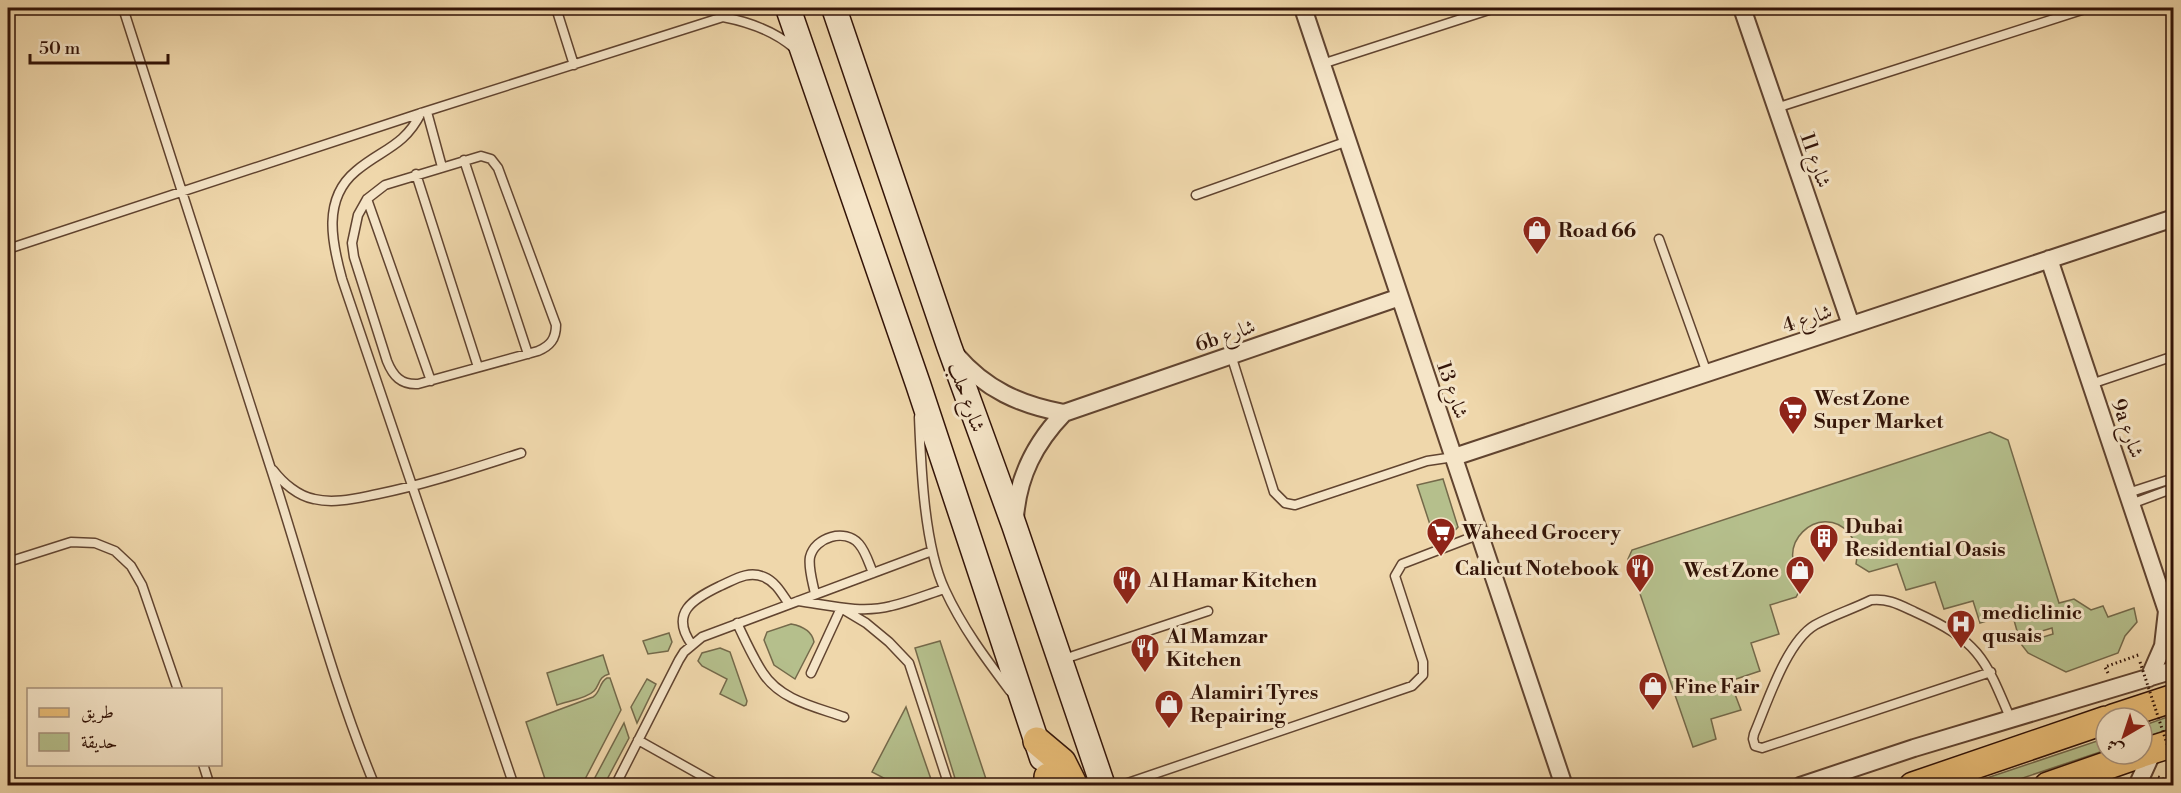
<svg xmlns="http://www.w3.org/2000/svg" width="2181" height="793" font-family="'Libre Bodoni',Amiri,serif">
  <rect width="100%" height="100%" fill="#efd7ab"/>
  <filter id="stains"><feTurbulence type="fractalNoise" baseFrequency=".00333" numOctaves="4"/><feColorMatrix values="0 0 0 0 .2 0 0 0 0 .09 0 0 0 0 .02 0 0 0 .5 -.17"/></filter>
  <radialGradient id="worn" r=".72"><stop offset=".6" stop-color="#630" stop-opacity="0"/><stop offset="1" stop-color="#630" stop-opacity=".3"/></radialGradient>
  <path fill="#b5bf8c" stroke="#74694a" stroke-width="1.5" d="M1990 432 2008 440 2059 603 2074 599 2091 610 2103 606 2108 617 2134 608 2137 622 2125 636 2118 653 2066 672 2028 653 2021 644 2053 634 2052 628 2019 638 2012 613 1980 623 1973 601 1944 609 1935 582 1906 590 1897 564 1869 572 1856 564C1858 553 1856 542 1849 533 1820 500 1769 547 1805 581L1796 597 1770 605 1779 634 1751 643 1760 671 1730 681 1741 710 1711 719 1716 739 1693 747 1628 559 1632 550Z
    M1443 479 1458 527 1438 549 1417 485Z
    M791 624C802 626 812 631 814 642L795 679 774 665 764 640 767 632Z
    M669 633 672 642 668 651 648 654 643 641Z
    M940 641 988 785H957L915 648Z
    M720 648 730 652 747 701 746 705 744 706 720 694 727 679 702 666 698 661 702 653Z
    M603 655 609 674C598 677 600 685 594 691 586 699 567 701 557 705L547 673Z
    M607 678H610L621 710 582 785H547L526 722 593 697C601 692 599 682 607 678Z
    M647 679 656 684 637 723 631 707Z
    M906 707 933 785H897L872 772Z
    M2173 715V728L2142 738V726Z
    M624 723 629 738 604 785H591Z
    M2106 738V750L2002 785H1966Z"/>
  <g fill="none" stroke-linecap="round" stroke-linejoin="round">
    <g stroke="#614430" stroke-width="11">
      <path id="lane" d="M123 8C171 161 222 313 270 466 305 573 332 682 375 786
        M556 8 574 65
        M723 17 732 8
        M1322 64 1495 8
        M1776 108 2088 8
        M427 112 442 167
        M421 113C404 147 382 149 356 171 322 199 332 243 342 279L514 786
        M481 156 491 159 498 168 556 325C556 339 550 346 538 351L418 384C401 385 393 376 387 361L354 257 352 243 358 215 367 199 385 185Z
        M464 160 528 354
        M416 174 478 367
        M1196 195 1348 141
        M367 199 431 381
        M1659 239 1707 373
        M8 249 421 113 723 17C749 22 773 30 794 48
        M1231 355 1274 492 1285 503 1295 505 1427 461 1454 457
        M2091 384 2174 356
        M919 417C921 466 924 546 945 590 962 627 986 659 1010 691
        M273 470C283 483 298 496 314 499 335 504 357 498 378 494 427 484 474 468 521 453
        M2128 493 2174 478
        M2131 504 2174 488
        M8 562 71 542 95 543 115 551 131 566 142 585 178 690
        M815 594C813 583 808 568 810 557 815 537 845 528 859 544 866 552 869 564 873 573
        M798 601C828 605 861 614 891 606 909 602 926 595 944 589
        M737 623C745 640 753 658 763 673 780 700 816 707 844 717
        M692 645C669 613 693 599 720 586 734 580 748 570 764 577 776 582 782 594 789 604
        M1061 660 1208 611
        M1991 672 1762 748 1755 746 1753 739 1754 734C1767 704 1786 642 1815 625 1833 615 1853 609 1871 600 1888 598 1900 605 1915 612 1979 641 1985 658 2011 720
        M811 673 841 608 866 623 889 642 909 663 949 786
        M638 740 720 786
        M203 764 210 786
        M615 786 679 660 684 652 702 637 932 551
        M1119 786 1412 686 1423 675V662L1395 576 1402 564 1480 534"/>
    </g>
    <g stroke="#614430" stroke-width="20">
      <path id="street" d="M1303 8 1564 786
        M1742 8 1851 325
        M2049 259 2167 611 2174 620
        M956 355C985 389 1020 405 1064 413
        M1454 457 2174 218
        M1015 518C1018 476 1035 443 1064 413L1400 297
        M2149 678 2163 646 2167 611
        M1800 786 1914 748 2174 670
        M2137 786 2154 749"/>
    </g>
    <g stroke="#321307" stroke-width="27">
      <path id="secondary" d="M788 8 918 384 1042 758
        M834 8 949 346 1014 525 1103 786"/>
    </g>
    <g stroke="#321307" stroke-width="30">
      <path id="primary" d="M2113 718 2174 698
        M1037 741 1062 762 1074 786
        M2142 753 2174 743
        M1048 777V786
        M1913 786 2106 720
        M2048 786 2140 754"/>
    </g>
    <path stroke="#321307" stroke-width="3" stroke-dasharray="1.5 3" stroke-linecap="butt" d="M2108 673 2105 667 2141 654
      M2158 777 2166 780 2174 779"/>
    <use href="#lane" stroke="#f5e5c8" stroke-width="8"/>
    <use href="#street" stroke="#f5e5c8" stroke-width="16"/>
    <use href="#secondary" stroke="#f5e5c8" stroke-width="24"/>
    <use href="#primary" stroke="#e8bc76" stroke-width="27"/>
    <path stroke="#321307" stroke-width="3" stroke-dasharray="1.5 3" stroke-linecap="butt" d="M2140 662 2174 765"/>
  </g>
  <defs>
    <g id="shop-pin" transform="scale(1.5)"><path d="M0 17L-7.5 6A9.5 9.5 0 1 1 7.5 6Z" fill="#8f2418" stroke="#f5e5c8"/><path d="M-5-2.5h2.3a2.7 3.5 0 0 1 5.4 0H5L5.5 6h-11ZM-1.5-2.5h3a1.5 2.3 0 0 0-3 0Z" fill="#fff"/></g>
    <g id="supermarket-pin" transform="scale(1.5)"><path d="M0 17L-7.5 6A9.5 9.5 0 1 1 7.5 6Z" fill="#8f2418" stroke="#f5e5c8"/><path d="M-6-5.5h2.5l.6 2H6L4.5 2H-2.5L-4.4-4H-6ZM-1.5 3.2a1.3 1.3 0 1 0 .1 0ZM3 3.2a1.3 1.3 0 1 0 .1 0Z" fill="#fff"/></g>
    <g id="building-pin" transform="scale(1.5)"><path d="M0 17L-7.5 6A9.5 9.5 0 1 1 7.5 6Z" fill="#8f2418" stroke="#f5e5c8"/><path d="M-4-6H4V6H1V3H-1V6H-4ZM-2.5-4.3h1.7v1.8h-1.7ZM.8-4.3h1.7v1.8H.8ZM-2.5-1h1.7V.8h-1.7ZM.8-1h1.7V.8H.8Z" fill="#fff"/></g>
    <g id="restaurant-pin" transform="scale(1.5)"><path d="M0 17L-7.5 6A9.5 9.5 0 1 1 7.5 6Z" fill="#8f2418" stroke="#f5e5c8"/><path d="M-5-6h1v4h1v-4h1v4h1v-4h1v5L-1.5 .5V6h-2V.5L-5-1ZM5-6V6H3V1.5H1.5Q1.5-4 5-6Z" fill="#fff"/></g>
    <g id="hospital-pin" transform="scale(1.5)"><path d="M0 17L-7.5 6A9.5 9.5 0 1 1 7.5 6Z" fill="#8f2418" stroke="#f5e5c8"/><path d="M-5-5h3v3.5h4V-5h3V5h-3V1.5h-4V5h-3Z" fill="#fff"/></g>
  </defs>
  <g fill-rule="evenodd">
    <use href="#shop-pin" x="1537" y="230"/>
    <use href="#supermarket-pin" x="1793" y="410"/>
    <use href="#supermarket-pin" x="1441" y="532"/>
    <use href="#building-pin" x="1824" y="538"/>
    <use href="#restaurant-pin" x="1640" y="568"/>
    <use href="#shop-pin" x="1800" y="570"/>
    <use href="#restaurant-pin" x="1127" y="580"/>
    <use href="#hospital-pin" x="1961" y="624"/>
    <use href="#restaurant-pin" x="1145" y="648"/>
    <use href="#shop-pin" x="1653" y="686"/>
    <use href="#shop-pin" x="1169" y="704"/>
  </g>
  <g text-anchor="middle" stroke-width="6" stroke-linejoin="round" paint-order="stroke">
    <g font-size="20" fill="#321307" stroke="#f5e5c8">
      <text transform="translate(1816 160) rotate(71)" y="7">شارع 11</text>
      <text transform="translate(1807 318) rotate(-18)" y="7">شارع 4</text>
      <text transform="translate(1225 335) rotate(-19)" y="7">6b شارع</text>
      <text transform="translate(1453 390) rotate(71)" y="7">شارع 13</text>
      <text transform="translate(967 397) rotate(70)" y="7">شارع حلب</text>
      <text transform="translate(2128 428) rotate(71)" y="7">9a شارع</text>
    </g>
    <g font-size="20" font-weight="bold" fill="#321307" stroke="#f5e5c8" text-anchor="start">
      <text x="1558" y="237">Road 66</text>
      <text x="1814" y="405">West Zone<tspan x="1814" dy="23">Super Market</tspan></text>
      <text x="1845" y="533">Dubai<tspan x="1845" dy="23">Residential Oasis</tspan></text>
      <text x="1462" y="539">Waheed Grocery</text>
      <text x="1619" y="575" text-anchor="end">Calicut Notebook</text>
      <text x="1779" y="577" text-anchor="end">West Zone</text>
      <text x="1148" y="587">Al Hamar Kitchen</text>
      <text x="1982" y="619">mediclinic<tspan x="1982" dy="23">qusais</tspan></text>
      <text x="1166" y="643">Al Mamzar<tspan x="1166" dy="23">Kitchen</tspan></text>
      <text x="1674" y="693">Fine Fair</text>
      <text x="1190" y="699">Alamiri Tyres<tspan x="1190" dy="23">Repairing</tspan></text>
    </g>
  </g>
  <rect width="2181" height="793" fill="none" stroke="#efd7ab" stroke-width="30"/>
  <rect x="9" y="9" width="2163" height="775" fill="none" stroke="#321307" stroke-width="3"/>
  <rect x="15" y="15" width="2151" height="763" fill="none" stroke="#321307" stroke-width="1.5"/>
  <rect x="27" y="688" width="195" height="78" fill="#f5e5c8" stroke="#a7917b" stroke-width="1.5"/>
  <rect x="39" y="708" width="30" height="9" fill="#e8bc76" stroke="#a7917b" stroke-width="1.5"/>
  <text x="81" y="718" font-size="18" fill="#321307">طريق</text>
  <rect x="39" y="733" width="30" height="18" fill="#b5bf8c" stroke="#a7917b" stroke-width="1.5"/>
  <text x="81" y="748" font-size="18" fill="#321307">حديقة</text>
  <g transform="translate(2124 736) rotate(219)"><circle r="28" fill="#f5e5c8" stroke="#a7917b" stroke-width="1.5"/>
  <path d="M0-4.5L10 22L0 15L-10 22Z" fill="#8f2418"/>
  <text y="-9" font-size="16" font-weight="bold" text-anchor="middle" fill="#321307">ش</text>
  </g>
  <path d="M30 54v9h138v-9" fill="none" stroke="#321307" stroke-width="3"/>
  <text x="39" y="54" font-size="18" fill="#321307" stroke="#f5e5c8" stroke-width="4.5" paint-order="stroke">50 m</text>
  <rect width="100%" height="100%" filter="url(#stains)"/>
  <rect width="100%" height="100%" fill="url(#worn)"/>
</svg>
